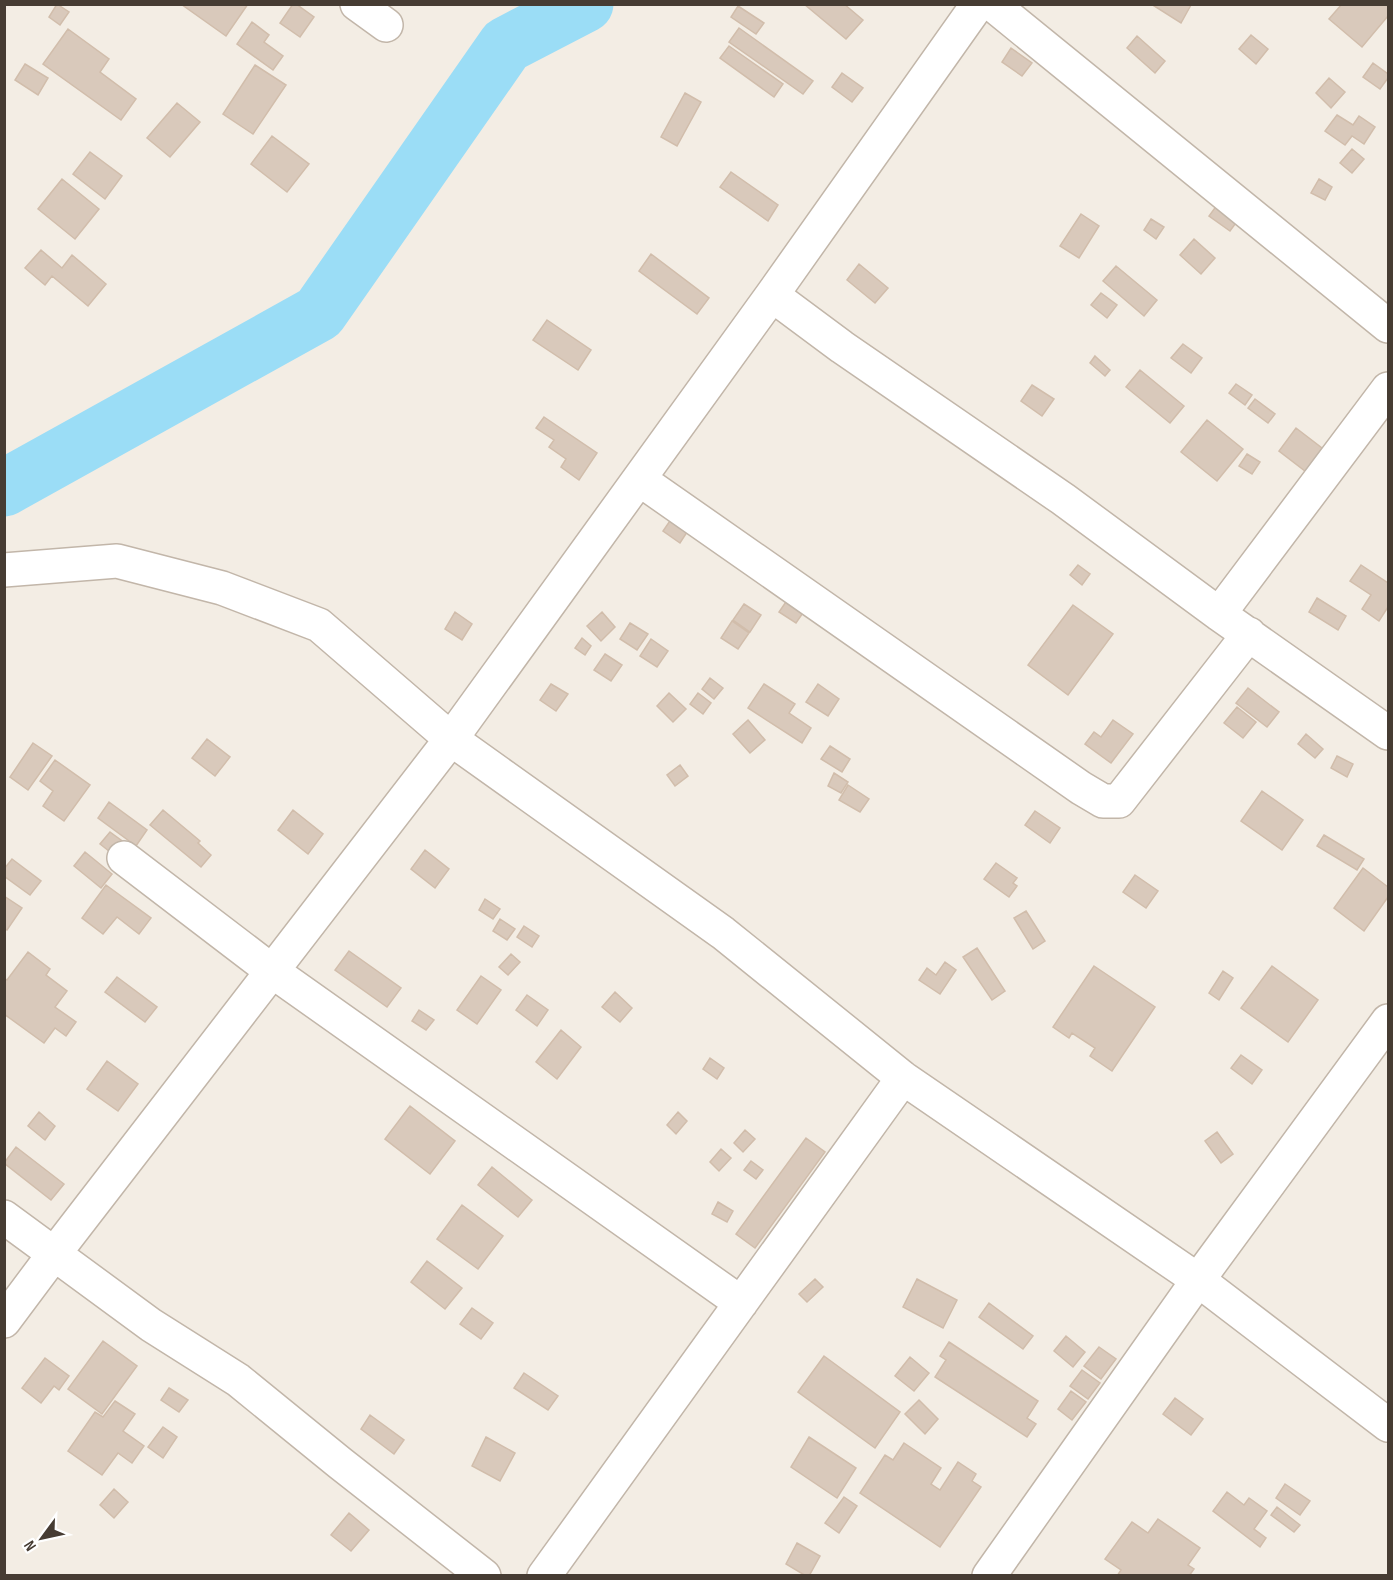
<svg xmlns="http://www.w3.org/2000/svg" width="1393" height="1580" font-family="'Sofia Sans Condensed',sans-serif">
  <rect width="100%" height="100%" fill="#f3ede4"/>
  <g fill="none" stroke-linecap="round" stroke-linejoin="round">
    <path stroke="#9bddf6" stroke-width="57" d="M4 488 319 313 506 45 585 4"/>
  </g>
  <path fill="#d9c9bb" stroke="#d1bdab" stroke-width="1.5" d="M57 4 69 12 60 25 49 17Z
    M181 4 215 5 248 4 226 36Z
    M293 4H296L314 17 300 37 280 23Z
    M804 4H844L863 20 846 39Z
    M1151 4H1190L1191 5 1181 23Z
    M1342 4H1386L1388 7V16L1362 47 1329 19Z
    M738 6 764 23 756 34 731 17Z
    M252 22 269 35 264 42 283 56 273 70 237 44Z
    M739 28 813 81 803 94 729 42Z
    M68 29 109 59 100 72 136 99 121 120 43 64Z
    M1251 35 1268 49 1256 64 1239 49Z
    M1137 36 1165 61 1155 73 1127 48Z
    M729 46 783 84 774 97 720 58Z
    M1011 48 1032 63 1022 76 1002 62Z
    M1373 63 1388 74V78L1380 89 1363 77Z
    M25 64 48 78 38 95 15 80Z
    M255 65 286 85 253 134 223 114Z
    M842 73 863 88 852 102 832 87Z
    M1329 78 1345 92 1331 108 1316 93Z
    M685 93 701 102 677 146 661 137Z
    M177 103 200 122 170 157 147 138Z
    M1337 115 1353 125 1359 116 1375 127 1364 144 1352 136 1345 145 1325 131Z
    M272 136 309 164 287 192 251 164Z
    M1352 149 1364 159 1352 173 1340 163Z
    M90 152 122 176 105 199 73 174Z
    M731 172 778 205 768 221 720 187Z
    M62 179 99 209 75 239 38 209Z
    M1319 179 1332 187 1325 200 1311 193Z
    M1220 201 1241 216 1230 231 1209 216Z
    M1081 214 1099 226 1079 258 1060 246Z
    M1151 219 1164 227 1156 239 1144 230Z
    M1194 239 1215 258 1201 274 1180 255Z
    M41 250 62 268 72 255 106 284 88 306 52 276 45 285 25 268Z
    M651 254 709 298 697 314 639 271Z
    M859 264 888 288 875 303 847 280Z
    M1116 266 1157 300 1144 316 1103 281Z
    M1101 293 1117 305 1107 318 1091 305Z
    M547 320 591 350 578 370 533 340Z
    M1183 344 1202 358 1191 373 1171 358Z
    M1095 356 1110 370 1105 376 1090 363Z
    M1140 370 1184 406 1170 423 1126 387Z
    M1236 384 1252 395 1245 405 1229 393Z
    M1032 385 1054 399 1042 416 1021 401Z
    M1255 399 1275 414 1268 423 1248 408Z
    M544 417 597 453 579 480 561 467 566 459 549 447 554 440 536 428Z
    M1207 420 1243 449 1217 481 1181 452Z
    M1296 428 1331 455 1314 478 1279 451Z
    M1247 454 1260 462 1252 474 1239 466Z
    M674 515 691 526 680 543 663 531Z
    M1078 565 1090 574 1082 585 1070 575Z
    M1361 565 1388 583V607L1379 621 1362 609 1371 595 1350 581Z
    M790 596 807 607 796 623 779 612Z
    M1317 598 1346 616 1338 630 1309 612Z
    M744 604 761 615 750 632 733 620Z
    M1073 605 1113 634 1068 695 1028 665Z
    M455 612 472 624 462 640 445 629Z
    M602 612 615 627 601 641 587 626Z
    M732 621 749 633 738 649 721 638Z
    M630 623 648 634 637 650 620 639Z
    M582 638 591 646 585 655 575 648Z
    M651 639 668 651 657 667 640 656Z
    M605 654 622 665 611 681 594 670Z
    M710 678 723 688 714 699 702 689Z
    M551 684 568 694 556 711 540 700Z
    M764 684 795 704 789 713 811 728 802 743 748 708Z
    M818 684 839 699 828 716 806 702Z
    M1248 688 1279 712 1267 727 1236 703Z
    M669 693 686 709 673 722 657 706Z
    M698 693 711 703 703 714 690 704Z
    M1237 707 1256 722 1243 738 1224 723Z
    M748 720 765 740 750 753 733 734Z
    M1113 720 1133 734 1111 763 1085 744 1094 732 1101 737Z
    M1306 734 1323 749 1315 758 1298 744Z
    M207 739 230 757 215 776 192 758Z
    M33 743 52 756 28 790 10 777Z
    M830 746 850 759 842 772 821 759Z
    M1337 756 1353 764 1347 777 1331 768Z
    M55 760 90 785 64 821 43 806 53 791 40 781Z
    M680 765 688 776 675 786 667 775Z
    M834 773 848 782 841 793 828 786Z
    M848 785 869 799 860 812 839 800Z
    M1262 791 1303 820 1282 850 1241 821Z
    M109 802 147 830 136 846 98 818Z
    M163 810 200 841 198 843 211 855 201 867 150 825Z
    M293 810 323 834 308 854 278 830Z
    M1035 811 1060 828 1050 843 1025 825Z
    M110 832 129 846 119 859 100 844Z
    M1324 835 1364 859 1357 870 1317 846Z
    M425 850 449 869 435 888 411 869Z
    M85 852 112 874 101 888 74 866Z
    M12 859 41 881 30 895 4 876V869Z
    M996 863 1017 878 1013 883 1017 886 1009 897 984 879Z
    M1363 868 1388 887V897L1364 931 1334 908Z
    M1135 875 1158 891 1146 908 1123 892Z
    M106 885 151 918 139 934 117 917 103 934 82 918Z
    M4 896 22 908 7 930 4 928Z
    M485 899 500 909 493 919 479 910Z
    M1026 911 1045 941 1033 949 1014 918Z
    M500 919 515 929 507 940 493 931Z
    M524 926 539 936 532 947 517 937Z
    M977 948 1005 991 992 1000 963 957Z
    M349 951 401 988 387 1007 335 970Z
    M28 952 50 969 46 975 67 991 55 1007 76 1022 66 1036 55 1028 44 1043 4 1014V978L7 980Z
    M511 954 520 962 508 975 499 967Z
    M945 962 956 970 940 994 919 980 927 968 936 975Z
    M1094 966 1155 1007 1112 1071 1090 1056 1095 1048 1072 1033 1069 1038 1053 1027Z
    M1272 966 1318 1000 1288 1042 1241 1008Z
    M1223 971 1233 978 1219 1000 1209 993Z
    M481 976 501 990 477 1024 457 1010Z
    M117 977 157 1007 145 1022 105 992Z
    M615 992 632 1008 620 1022 602 1007Z
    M527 995 548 1010 537 1026 516 1010Z
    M419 1010 434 1020 426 1030 412 1021Z
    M561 1030 581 1047 557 1079 536 1062Z
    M1241 1055 1262 1070 1252 1084 1231 1068Z
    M710 1058 724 1068 717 1079 703 1069Z
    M107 1061 138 1084 118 1111 87 1089Z
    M410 1106 455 1141 430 1174 385 1139Z
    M39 1112 55 1126 45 1140 28 1126Z
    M678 1112 687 1121 676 1134 667 1125Z
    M745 1130 755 1139 743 1152 734 1143Z
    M1217 1132 1233 1154 1221 1163 1205 1141Z
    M806 1138 825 1152 755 1248 736 1234Z
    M16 1147 64 1184 51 1200 4 1163Z
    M721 1149 731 1158 719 1171 710 1162Z
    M751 1161 763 1170 756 1179 744 1170Z
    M492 1167 532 1200 518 1217 478 1185Z
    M718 1202 733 1211 727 1222 712 1214Z
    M462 1205 503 1236 478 1269 437 1239Z
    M427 1261 462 1288 445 1309 411 1282Z
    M815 1279 823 1287 807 1302 799 1294Z
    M917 1279 957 1300 943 1328 903 1307Z
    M989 1303 1033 1336 1023 1349 979 1317Z
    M472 1308 493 1323 481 1339 460 1324Z
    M1066 1336 1085 1352 1073 1367 1054 1351Z
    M103 1341 137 1366 102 1414 68 1389Z
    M949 1342 1038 1401 1027 1418 1036 1424 1027 1437 935 1377 946 1360 940 1356Z
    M1099 1347 1116 1359 1101 1379 1084 1366Z
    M824 1356 900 1412 875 1448 798 1392Z
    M910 1357 929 1373 914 1391 895 1376Z
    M45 1358 69 1376 59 1390 54 1386 41 1403 22 1388Z
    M1082 1370 1100 1383 1088 1399 1070 1386Z
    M524 1373 558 1396 548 1410 514 1388Z
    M169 1388 188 1400 179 1412 161 1400Z
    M1071 1391 1086 1402 1072 1420 1058 1409Z
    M1175 1398 1203 1419 1191 1435 1163 1414Z
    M919 1400 938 1419 925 1434 905 1414Z
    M115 1401 135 1414 123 1431 144 1446 132 1463 118 1453 102 1475 68 1451 95 1412 103 1417Z
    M370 1415 404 1440 394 1454 361 1429Z
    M163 1427 177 1437 163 1458 148 1447Z
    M486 1437 515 1453 500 1481 472 1466Z
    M809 1437 856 1468 837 1498 791 1467Z
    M904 1443 941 1468 931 1484 940 1490 958 1462 976 1474 972 1481 981 1487 940 1547 860 1493 885 1455 893 1460Z
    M1285 1484 1310 1501 1300 1515 1276 1498Z
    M114 1489 128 1502 114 1518 100 1505Z
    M1227 1492 1244 1505 1249 1498 1267 1511 1254 1529 1266 1538 1260 1547 1213 1511Z
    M844 1497 857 1506 839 1533 825 1523Z
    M1277 1507 1300 1525 1294 1532 1271 1515Z
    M349 1513 369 1530 351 1551 331 1535Z
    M1158 1519 1200 1548 1188 1565 1194 1569 1189 1576H1117L1121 1570 1105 1559 1132 1522 1148 1533Z
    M797 1543 820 1556 809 1576H806L786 1564Z"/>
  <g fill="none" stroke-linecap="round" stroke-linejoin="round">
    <g stroke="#c2b6a9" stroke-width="36">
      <path id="minor" d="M357 4 386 25
        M992 4 1388 326
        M772 295 842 347 1063 499 1219 614 1388 733
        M639 479 1081 788 1103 801H1119L1249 634
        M4 570 117 561 222 588 319 625 451 739 723 933 903 1078 1198 1280 1388 1425
        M1219 614 1388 389
        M124 858 272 971 741 1303
        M4 1217 151 1325 238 1380 340 1463 484 1576
        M4 1321 54 1254 451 739 772 295 978 4
        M544 1576 903 1078
        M989 1576 1198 1280 1388 1021"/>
    </g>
    <use href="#minor" stroke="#fff" stroke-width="33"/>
  </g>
  <rect width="1393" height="1580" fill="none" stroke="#463c33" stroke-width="12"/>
  <g transform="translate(42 1538) rotate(237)" stroke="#ffffff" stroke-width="4.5" paint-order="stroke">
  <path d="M0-4.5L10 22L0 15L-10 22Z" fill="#463c33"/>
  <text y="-9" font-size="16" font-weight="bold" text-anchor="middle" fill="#463c33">N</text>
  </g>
</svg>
